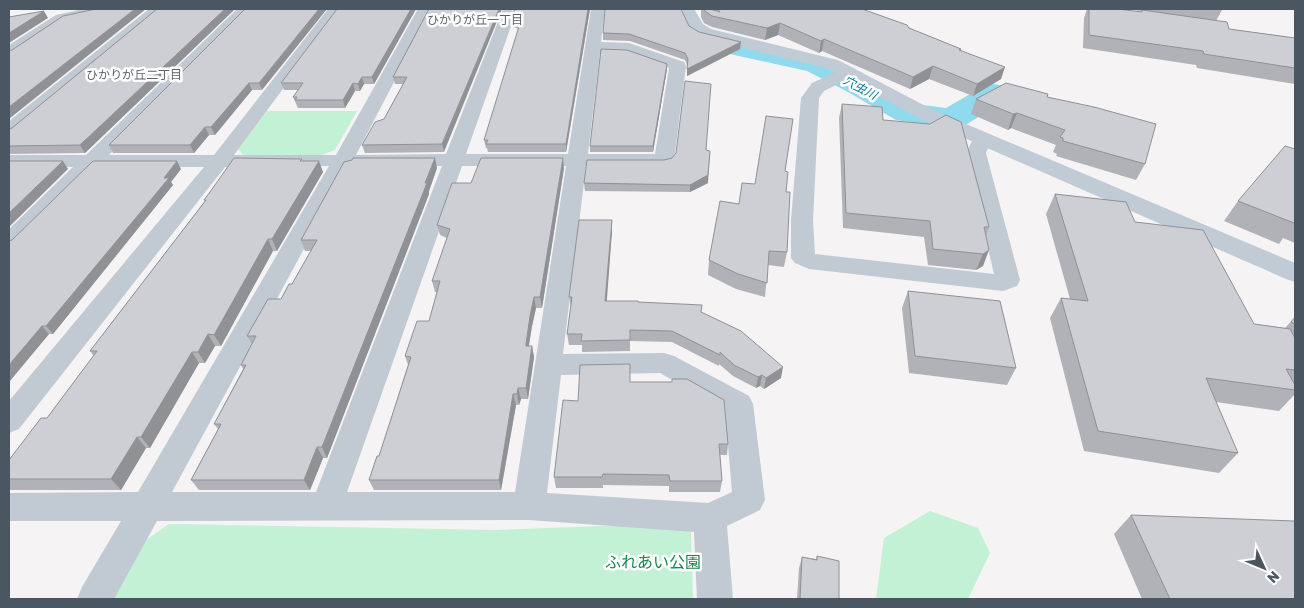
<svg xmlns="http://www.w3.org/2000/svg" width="1304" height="608" font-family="Rubik,'Noto Sans JP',sans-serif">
  <rect width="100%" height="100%" fill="#f5f3f3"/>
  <path fill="#c3f1d5" d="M267 111H357L335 150 319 156H244L238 149Z
    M930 511 978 528 990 553 968 599H876L884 538Z
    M678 523 691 532 693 599H112L143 542 169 524 496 530Z"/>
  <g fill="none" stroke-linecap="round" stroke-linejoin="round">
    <path fill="#90daee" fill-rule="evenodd" d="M663 9H689L697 24 708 29 741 40 826 58 870 78 916 104 946 108 984 86 995 84 1041 96 1046 103 1041 110 1030 113 999 104 964 126 952 129 896 120 848 92 807 71 725 53 688 41 676 35Z"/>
    <path fill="#c1cad2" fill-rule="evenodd" d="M83 9H108L106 12 66 21 15 55 9 57V45L56 15Z
      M149 9H165L16 134 9 136V121Z
      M237 9H252L109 155H214L328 9H342L234 155H336L418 9H432L356 155 446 154 503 9H517L466 154H568L591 9H605L601 42 629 43 684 62 686 66 674 160 671 164 664 166H586L563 354 664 353 674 356 749 396 753 404 765 500 760 510 727 526 733 599H697L694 532 529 520 157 521 114 599H77L82 587 121 521H9V493L138 492 329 166 225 167 19 429 9 433V401L204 167H97L17 247 9 249V229L73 167H9V155H86ZM600 52 627 53 669 68 655 154H588ZM349 166H442L316 492H172ZM462 166H566L515 492H347ZM660 373 725 410 732 492 708 503 547 493 561 375Z
      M848 67 854 68 856 72 854 76 824 91 819 98 813 220 815 254 994 274 966 153 975 135 982 133 989 135 992 139 986 153 1020 280 1017 286 1003 291 809 269 795 263 791 258V220L801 98 812 83Z"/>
    <path fill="#c1cbd6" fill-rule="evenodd" d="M678 9H694L703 24 711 29 838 60 933 110 1295 263V282L1286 279 919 118 826 68 699 37 690 31Z"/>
  </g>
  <path fill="#b0b2b7" d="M157 9H235L85 153 9 154V129L12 128Z
    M245 9 262 90H252L215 135H209L194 153H113L109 145Z
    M416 9 374 84H364L360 91H355L345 108H298L293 97 298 90H284L281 83Z
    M429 9 444 152 365 153 362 145 384 119 403 84H395L393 77Z
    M515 9H590L566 152H488L487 148H486L484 140 519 29 513 27 512 20Z
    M701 9H862L961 49V50L1001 79 973 96 929 79 910 89 822 51 819 53 778 35 765 40 712 27 704 23 701 17Z
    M1087 9H1117L1141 12V11L1134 10V9H1222V10L1216 21 1229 29 1295 38V84L1197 68 1196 65 1083 48 1084 18Z
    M689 26 699 32 740 49 687 76V65L685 60 630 41 603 40V33Z
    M667 64V69L653 152H590V146Z
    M1047 97 1145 164 1136 180 1056 156 1057 154 1053 152 1056 145 1011 128 1008 130 971 114 976 99Z
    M842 104 883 120 989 227 986 236 983 266 976 270 928 265 924 237 843 228 839 118Z
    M1295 149V243L1283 238 1279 244 1224 221 1238 201Z
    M707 150 708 183 690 192 585 191 584 183 664 160Z
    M302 161 323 172 277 251H273L221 346H215L205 363H199L150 448H146L121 490H10L9 489V460L47 418 94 356 90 351 205 201 204 200Z
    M437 168 429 191V194L327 458H323L310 490H199L191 480 218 429 214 424 243 369 241 365 252 344 247 336 281 299 292 284 311 251H305L301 240Z
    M564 168 542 308H536L532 326 529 346H532L534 357 528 399H521L519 405H516L501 490H374L369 480 379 456 408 365 405 356 429 321 437 292H435L432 281 447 238 440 235 437 225 471 183Z
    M181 169 171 182 173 185 53 334H49L9 382V241Z
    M785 171 786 192 787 252 784 267 768 265 765 297 736 289 708 275 709 260 739 204 755 184Z
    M1055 194 1135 222 1254 324 1285 328 1295 317V394L1279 411 1216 402 1238 453 1219 473 1084 451 1050 318 1061 298 1070 299 1046 214Z
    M612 220V231L606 301 638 302 701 312 781 378 764 389 760 386 756 388 733 376 719 364V366L672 342 630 341V351L582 352V345H569L567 334 571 308 569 297Z
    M908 291 1016 368 1007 385 909 373 902 308Z
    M630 382 728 444 727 455H720L722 481 720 492H669V486L603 485V488H556L554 477 578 401Z
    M1131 515 1295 599H1142L1114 534Z
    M817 556 839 599H797L799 568 802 557 816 559Z"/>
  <path fill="#909195" d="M135 9H146L9 119V107Z
    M225 9H235L85 153 80 145Z
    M319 9H327L262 90 259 83Z
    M411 9H416L374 84 372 77Z
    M499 9H502L444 152 442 144Z
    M588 9H590L566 152V144Z
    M44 11 48 18 9 43V33Z
    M780 23 778 35 765 40 767 28Z
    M824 39 822 51 819 53 821 41Z
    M741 42 740 49 687 76V69Z
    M667 64V69L653 152V146Z
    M933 66 929 79 910 89 913 77Z
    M1005 67 1001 79 973 96 977 84Z
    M362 77 364 84 360 91 358 84Z
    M249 83 252 90 215 135 211 127Z
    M353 83 355 91 345 108 343 100Z
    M1017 113 1011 128 1008 130 1013 114Z
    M205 127 209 135 194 153 190 145Z
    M710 151 708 183 690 192V185Z
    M435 158 437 168 429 191V194L327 458 322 447Z
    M563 158 564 168 542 308 540 297Z
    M63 161 68 169 9 227V213Z
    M177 161 181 169 171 182 173 185 53 334 46 326Z
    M319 161 323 172 277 251 272 239Z
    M612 220V231L606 312 605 301Z
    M268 239 273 251 221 346 214 335Z
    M989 250 983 266 976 270 983 254Z
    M534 297 536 308 532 326 527 355 526 344 530 316Z
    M42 326 49 334 9 382V365Z
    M208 334 215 346 205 363 198 352Z
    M532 346 534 357 528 399 526 388Z
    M192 352 199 363 150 448 141 437Z
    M783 367 781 378 764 389 766 378Z
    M762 375 760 386 756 388 758 377Z
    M518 388 521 399 519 405 517 394Z
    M513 394 516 405 501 490 499 480Z
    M137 437 146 448 121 490 111 479Z
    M317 447 323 458 310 490 304 480Z"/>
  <path fill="#cdcfd5" stroke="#909195" d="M96 9H135L9 107V51L12 50 63 16Z
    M157 9H225L80 145 9 146V129L12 128Z
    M245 9H319L259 83H249L211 127H205L190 145H109Z
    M337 9H411L372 77H362L358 84 353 83 343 100H295L297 97H293L303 83H281Z
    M429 9H499L442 144 362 145 375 122 384 119 407 77H393Z
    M515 9H588L566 144H486L488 140H484L520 23 512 20Z
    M605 9H681L689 26 699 32 741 42 687 69 688 59 685 53 629 34 603 33Z
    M704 9H710L720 12 718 9H862L907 25 909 28 961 49 959 50 1005 67 977 84 933 66 913 77 824 39 821 41 780 23 767 28 712 16 705 11Z
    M1089 9H1117L1142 12V10L1227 22 1229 29 1295 38V68L1204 54 1203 51 1089 35Z
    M44 11 9 33V17Z
    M601 49 627 50 667 64 653 146H590Z
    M685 81 711 84 706 150 710 151 708 175 690 185 584 183 587 160H664L672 158 676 153Z
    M1006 83 1048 94 1047 97 1094 107 1156 124 1145 164 1063 141V138L1060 137 1065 130 1017 113 1013 114 976 99Z
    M842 104 882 107 883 120 930 124 946 115 961 122 989 227H984L989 250 983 254 933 249 930 221 846 213Z
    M766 116 793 119 785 171 788 172 786 192H790L787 252 769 251 767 283 738 274 709 260 720 201 739 204 742 183 755 184Z
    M1285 146 1295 149V222L1294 223 1238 201Z
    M234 158 302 159 300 161H319L272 239H268L214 335 208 334 198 352H192L141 437H137L111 479H9V460L41 418H47L97 351H90L206 200H204L210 192Z
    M353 158H435L425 183H427L322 447H317L304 480H191L221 424H214L246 365H241L256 336H247L268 299H281L289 284H292L317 240H301L344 162 352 160Z
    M481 158H563L540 297H534L530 316 526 344V346H532L526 388H518L517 394H513L499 480H369L377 456H379L411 357 405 356 417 321H429L440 281H432L450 229 437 225 452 183H471Z
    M9 161H63L9 213Z
    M93 161H177L164 178H169L46 326H42L9 365V241L12 240Z
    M1055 194 1126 202 1135 222 1203 230 1254 324 1290 329 1295 338V370L1286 369 1295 385V390L1206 378 1238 453 1098 431 1061 298 1088 301Z
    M579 220H612L605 301H638V302L702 305 701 312 741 331 783 367 766 378 762 375 758 377 734 365 720 352V355L672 331 630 330V340L581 341 582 334H567L572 297H569Z
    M908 291 1000 301 1016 368 915 356Z
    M1295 317V324L1291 322Z
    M630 364V382H672V379H687L724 400 728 444H719L722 481H670L669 475 603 474 602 477H554L563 400 578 401 580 365Z
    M1131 515 1294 521 1295 523V599H1170Z
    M817 556 839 561V599H800L802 557 817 560Z"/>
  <g text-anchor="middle" stroke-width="5" stroke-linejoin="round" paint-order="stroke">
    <g font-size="12" fill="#5f6368" stroke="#fff">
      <text x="475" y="24">ひかりが丘一丁目</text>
      <text x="134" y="79">ひかりが丘二丁目</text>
    </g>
    <g font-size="12" font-style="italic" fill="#0c7c9b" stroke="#fff">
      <text transform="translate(860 88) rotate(28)" y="4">穴虫川</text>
    </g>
    <g font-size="16" fill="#17864f" stroke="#fff">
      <text x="653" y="568">ふれあい公園</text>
    </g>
  </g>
  <rect width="1304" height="608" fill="none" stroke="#4a5661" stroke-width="20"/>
  <g transform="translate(1264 568) rotate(134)" stroke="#ffffff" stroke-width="4" paint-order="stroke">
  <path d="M0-4L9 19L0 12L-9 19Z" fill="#4a5661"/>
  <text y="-8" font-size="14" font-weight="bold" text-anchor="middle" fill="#4a5661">N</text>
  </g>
</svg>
